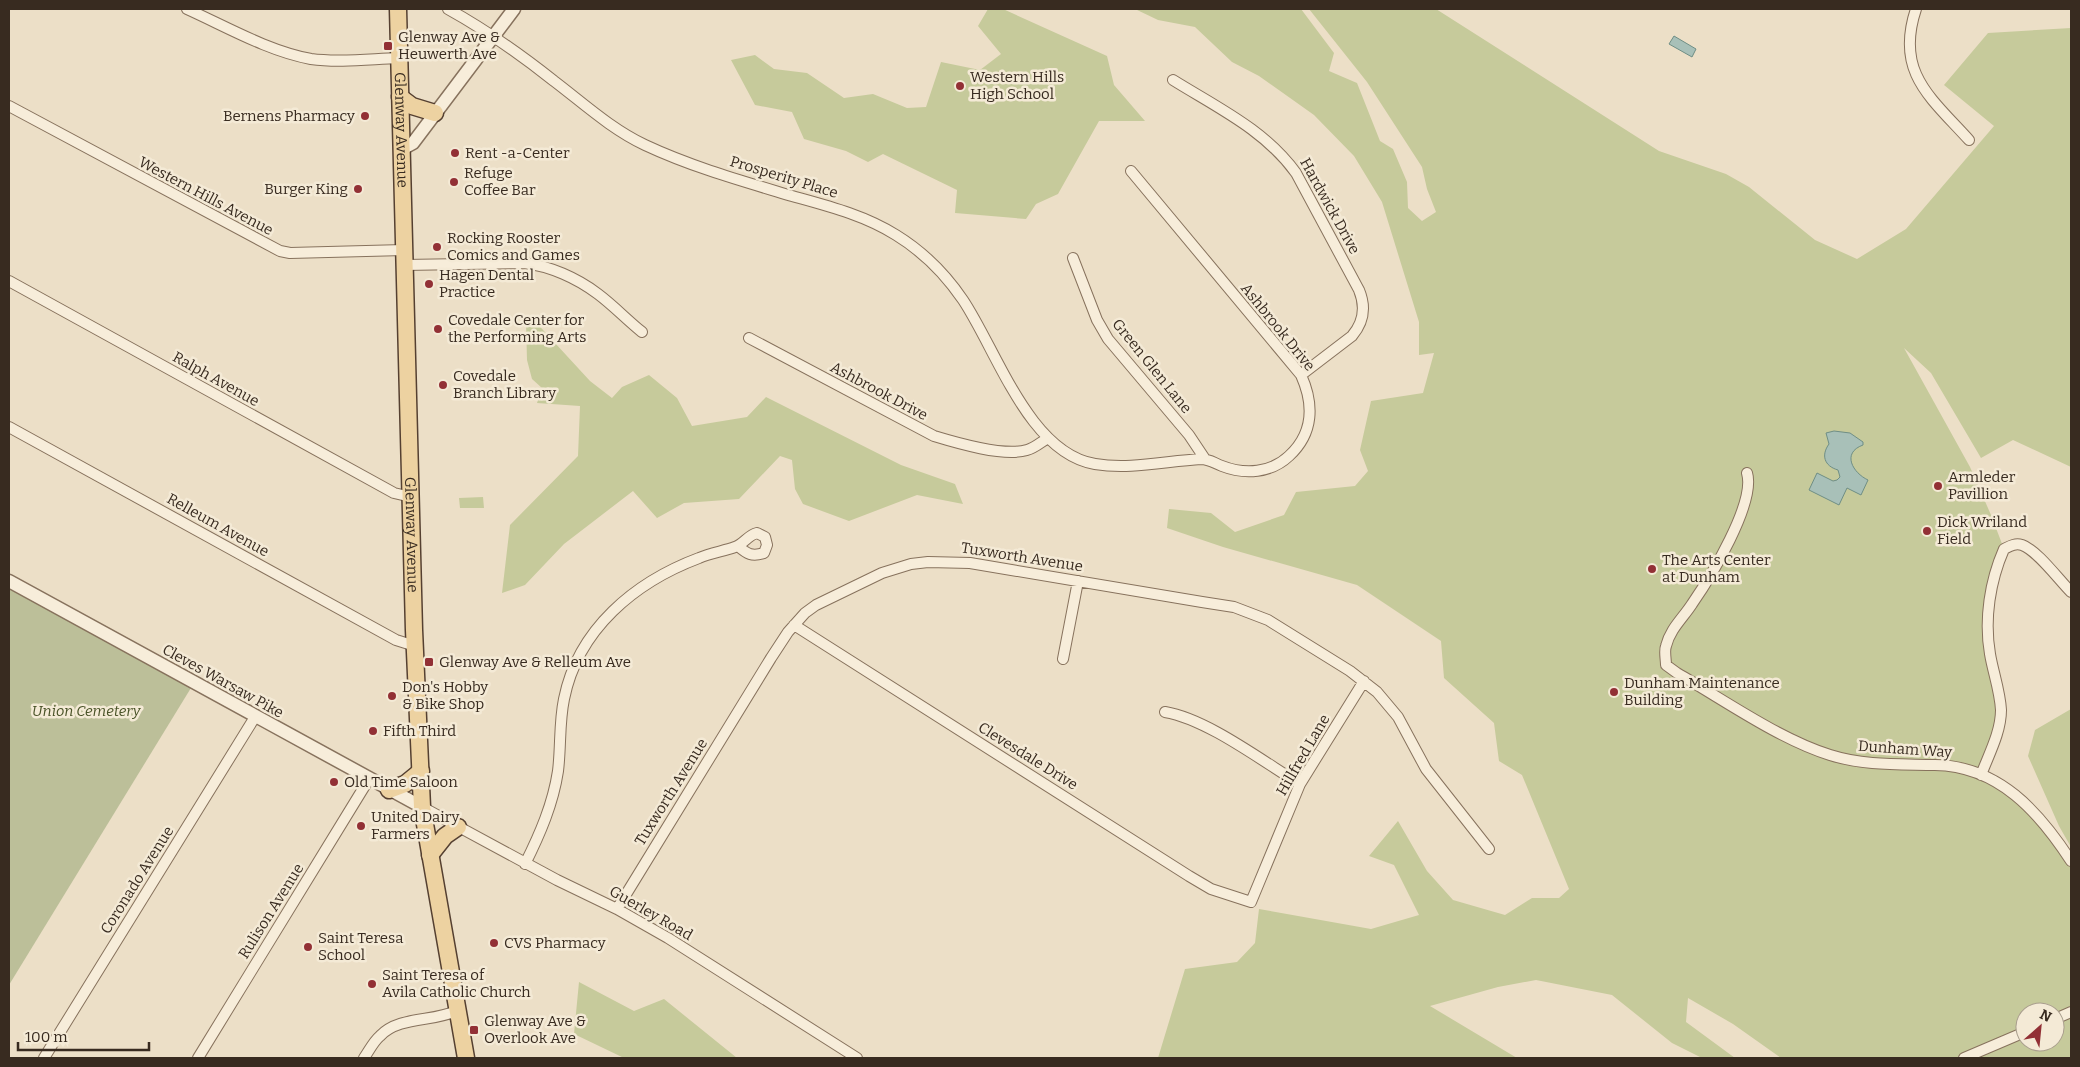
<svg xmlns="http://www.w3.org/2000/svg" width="2080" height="1067" font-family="Bitter,serif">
  <rect width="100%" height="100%" fill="#ecdfc7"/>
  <path fill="#c6ca9b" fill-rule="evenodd" d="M988 9H1003L1107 56 1114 85 1145 121H1099L1058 194 1036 204 1026 219 955 213 957 190 883 154 868 162 846 151 804 139 792 112 755 105 731 60 755 55 774 69 807 73 844 98 873 94 907 108 926 107 941 62 980 70 1001 54 978 26Z
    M1135 9H1301L1334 53 1329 71 1357 83 1380 141 1393 149 1407 182 1408 208 1422 221 1436 212 1427 189 1422 167 1367 82 1309 9H1436L1659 151 1726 174 1749 187 1815 240 1857 259 1906 229 1994 126 1944 85 1988 33 2071 28V467L2013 440 1981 458 1931 373 1904 348 1970 467 1991 515 2004 549 1989 616 2001 709 1981 775 2004 786 2071 861V1058H1781L1733 1024 1688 998 1686 1022 1735 1058H1702L1672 1043 1612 995 1536 980 1498 987 1430 1006 1517 1058H1158L1185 969 1237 962 1255 943 1259 909 1371 929 1419 915 1394 865 1369 856 1398 821 1427 871 1453 900 1505 915 1532 898H1559L1569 889 1522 775 1499 761 1494 723 1444 678 1441 641 1357 585 1223 547 1167 528 1169 509 1211 513 1235 532 1284 515 1296 492 1355 486 1368 471 1360 450 1371 401 1423 393 1434 353 1419 355V322L1382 202 1354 156 1314 115 1259 76 1232 62 1195 27 1158 20ZM2025 1012H2055V1042H2025Z
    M532 318 590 381 612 398 622 387 649 375 677 398 692 426 747 417 766 397 901 465 955 484 963 504 917 495 849 521 803 504 795 489 792 460 780 456 739 499 684 503 657 518 633 491 564 544 525 585 502 593 510 525 578 456 580 406 537 403 542 388 532 379 527 360 526 322Z
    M483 497 484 508H460L459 498Z
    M2071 709V847L2059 826 2028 756 2035 730Z
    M579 982 634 1011 664 999 737 1058H624L574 1034Z"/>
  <path fill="#bcbf99" d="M9 581 194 683 9 985Z"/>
  <path fill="#a8c0b8" stroke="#6f8e85" d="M1674 36 1696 49 1692 57 1669 44Z
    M1834 431 1850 433 1863 442V445C1841 453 1853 473 1868 480L1861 495 1847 488 1839 505 1809 490 1817 473 1833 481 1837 480 1840 477 1838 470C1824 466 1821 455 1829 444L1826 433Z"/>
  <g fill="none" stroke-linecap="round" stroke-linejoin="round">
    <g stroke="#87725d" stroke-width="12">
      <path id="minor" d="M187 9C227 27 268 51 311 59 339 63 370 59 398 58
        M448 9C486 30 520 54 554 81 583 103 611 129 645 145 692 167 742 181 792 196 828 206 864 215 896 235 922 251 946 275 963 300 997 351 1029 453 1095 464 1130 470 1166 461 1201 459 1209 459 1214 463 1222 466 1245 475 1271 473 1289 456 1314 433 1314 404 1301 375L1131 171
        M1916 9C1895 72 1930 97 1969 140
        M1173 80C1218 108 1265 130 1296 173L1359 290C1366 307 1364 322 1352 336L1301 375
        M9 106 280 251 290 253 404 250
        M1073 258 1097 320 1108 339 1189 435 1205 459
        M404 265 524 263C550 266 577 278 598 294 614 306 627 320 642 332
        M9 281 394 493 411 497
        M749 338 934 436C957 443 1004 457 1027 450 1035 448 1041 442 1048 438
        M9 427 396 640 415 646
        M1747 473C1756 503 1710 578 1692 604 1683 618 1670 629 1666 646 1664 651 1666 659 1666 665L1677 673C1724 700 1779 739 1830 755 1865 766 1899 764 1935 765 1999 766 2039 812 2071 861
        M794 625 1189 876 1211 889 1251 902 1300 784 1364 681
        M1063 659 1078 581
        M1165 712C1207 719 1262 761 1300 784
        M1981 775C1989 754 2001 732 2001 710 2000 691 1993 672 1990 654 1984 619 1990 581 2004 549 2010 546 2015 543 2022 545 2037 550 2059 580 2071 592
        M422 807 557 880 617 909 668 938 857 1058
        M525 864C540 834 553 804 558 771 561 747 559 723 564 699 578 629 635 582 699 558 711 553 724 551 735 547 744 544 748 535 757 533L765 537 767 545 764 553C752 557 747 554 738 546
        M617 909 771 658 788 632 805 613 816 605 882 573 911 564 928 562 970 563 1202 602 1234 607 1268 620 1350 671 1377 692 1398 717 1426 769 1489 849
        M2055 1019 2071 1012
        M44 1058 255 717
        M198 1058 369 779
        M364 1058C369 1051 373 1042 380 1036 399 1016 433 1022 456 1011
        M1964 1058 2025 1032"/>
    </g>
    <g stroke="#87725d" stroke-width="15">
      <path id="tertiary" d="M402 149 413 143 514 9
        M9 581 422 807"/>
    </g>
    <g stroke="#554031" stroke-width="19">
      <g id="primary">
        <path id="s1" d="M398 9 414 630 422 807 466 1058"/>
        <path d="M400 97 412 106 435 113"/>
        <path d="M389 790 405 784 421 771"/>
        <path d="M430 855 445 836 458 827"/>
      </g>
    </g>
    <use href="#minor" stroke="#f7edda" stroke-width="10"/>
    <use href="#tertiary" stroke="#f7edda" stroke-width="12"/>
    <use href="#primary" stroke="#edd2a1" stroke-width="16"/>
  </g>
  <g fill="#923035" stroke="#f4ead6" stroke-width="2">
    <rect x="383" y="41" width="10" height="10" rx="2.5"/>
    <circle cx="960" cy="86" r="5"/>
    <circle cx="365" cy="116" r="5"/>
    <circle cx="455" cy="153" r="5"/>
    <circle cx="454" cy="182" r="5"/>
    <circle cx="358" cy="189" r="5"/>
    <circle cx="437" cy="247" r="5"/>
    <circle cx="429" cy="284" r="5"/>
    <circle cx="438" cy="329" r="5"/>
    <circle cx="443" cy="385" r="5"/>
    <circle cx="1938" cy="486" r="5"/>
    <circle cx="1927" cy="531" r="5"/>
    <circle cx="1652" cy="569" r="5"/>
    <rect x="424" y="657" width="10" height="10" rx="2.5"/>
    <circle cx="1614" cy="692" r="5"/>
    <circle cx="392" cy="696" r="5"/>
    <circle cx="373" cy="731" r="5"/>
    <circle cx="334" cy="782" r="5"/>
    <circle cx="361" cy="826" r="5"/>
    <circle cx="494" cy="943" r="5"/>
    <circle cx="308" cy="947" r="5"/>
    <circle cx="372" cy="984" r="5"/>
    <rect x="469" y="1025" width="10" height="10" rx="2.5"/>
  </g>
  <g text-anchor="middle" stroke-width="5" stroke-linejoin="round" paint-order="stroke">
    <g font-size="15" fill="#382b20" stroke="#f4ead6" text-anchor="start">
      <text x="398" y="42">Glenway Ave &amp;<tspan x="398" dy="17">Heuwerth Ave</tspan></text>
      <text x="970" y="82">Western Hills<tspan x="970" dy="17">High School</tspan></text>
      <text x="355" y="121" text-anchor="end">Bernens Pharmacy</text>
      <text x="465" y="158">Rent -a-Center</text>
      <text x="464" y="178">Refuge<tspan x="464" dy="17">Coffee Bar</tspan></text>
      <text x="348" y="194" text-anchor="end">Burger King</text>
      <text x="447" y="243">Rocking Rooster<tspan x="447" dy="17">Comics and Games</tspan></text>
      <text x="439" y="280">Hagen Dental<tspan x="439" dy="17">Practice</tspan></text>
      <text x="448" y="325">Covedale Center for<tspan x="448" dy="17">the Performing Arts</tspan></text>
      <text x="453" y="381">Covedale<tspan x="453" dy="17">Branch Library</tspan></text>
      <text x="1948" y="482">Armleder<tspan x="1948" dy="17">Pavillion</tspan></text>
      <text x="1937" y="527">Dick Wriland<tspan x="1937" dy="17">Field</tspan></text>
      <text x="1662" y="565">The Arts Center<tspan x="1662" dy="17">at Dunham</tspan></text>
      <text x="439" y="667">Glenway Ave &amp; Relleum Ave</text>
      <text x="1624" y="688">Dunham Maintenance<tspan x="1624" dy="17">Building</tspan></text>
      <text x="402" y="692">Don's Hobby<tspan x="402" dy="17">&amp; Bike Shop</tspan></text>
      <text x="383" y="736">Fifth Third</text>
      <text x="344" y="787">Old Time Saloon</text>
      <text x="371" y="822">United Dairy<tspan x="371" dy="17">Farmers</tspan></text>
      <text x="318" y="943">Saint Teresa<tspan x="318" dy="17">School</tspan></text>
      <text x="504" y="948">CVS Pharmacy</text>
      <text x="382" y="980">Saint Teresa of<tspan x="382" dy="17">Avila Catholic Church</tspan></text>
      <text x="484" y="1026">Glenway Ave &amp;<tspan x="484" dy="17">Overlook Ave</tspan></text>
    </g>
    <g font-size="15" fill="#382b20" stroke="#f4ead6">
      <text dy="5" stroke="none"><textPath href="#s1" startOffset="121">Glenway Avenue</textPath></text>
      <text transform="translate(784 177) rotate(17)" y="5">Prosperity Place</text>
      <text transform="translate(206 196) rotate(28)" y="5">Western Hills Avenue</text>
      <text transform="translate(1330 206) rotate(61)" y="5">Hardwick Drive</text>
      <text transform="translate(1278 327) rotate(51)" y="5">Ashbrook Drive</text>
      <text transform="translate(1152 366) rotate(51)" y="5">Green Glen Lane</text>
      <text transform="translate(216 379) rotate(29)" y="5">Ralph Avenue</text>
      <text transform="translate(879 391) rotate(28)" y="5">Ashbrook Drive</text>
      <text transform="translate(218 525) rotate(29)" y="5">Relleum Avenue</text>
      <text dy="5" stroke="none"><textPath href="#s1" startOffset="526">Glenway Avenue</textPath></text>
      <text transform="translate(1022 557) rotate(9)" y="5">Tuxworth Avenue</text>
      <text transform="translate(223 681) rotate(29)" y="5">Cleves Warsaw Pike</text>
      <text transform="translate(1905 749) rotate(4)" y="5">Dunham Way</text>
      <text transform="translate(1303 755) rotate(-60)" y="5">Hillfred Lane</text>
      <text transform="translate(1028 756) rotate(32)" y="5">Clevesdale Drive</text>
      <text transform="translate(671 792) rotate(-58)" y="5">Tuxworth Avenue</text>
      <text transform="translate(137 880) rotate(-58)" y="5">Coronado Avenue</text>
      <text transform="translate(271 911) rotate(-58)" y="5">Rulison Avenue</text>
      <text transform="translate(651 913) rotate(30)" y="5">Guerley Road</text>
    </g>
    <g font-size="15" font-style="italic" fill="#4a5328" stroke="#f4ead6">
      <text x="86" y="716">Union Cemetery</text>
    </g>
  </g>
  <rect width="2080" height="1067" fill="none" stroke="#382b20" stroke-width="20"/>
  <g transform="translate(2040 1027) rotate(27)"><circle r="24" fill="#f4ead6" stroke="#a99e8d"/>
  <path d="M0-4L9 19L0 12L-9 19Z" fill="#923035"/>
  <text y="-8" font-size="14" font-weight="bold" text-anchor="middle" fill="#382b20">N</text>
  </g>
  <path d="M18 1042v8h131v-8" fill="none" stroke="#382b20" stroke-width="2.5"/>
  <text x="25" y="1042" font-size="15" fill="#382b20" stroke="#f4ead6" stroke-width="4" paint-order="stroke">100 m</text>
</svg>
